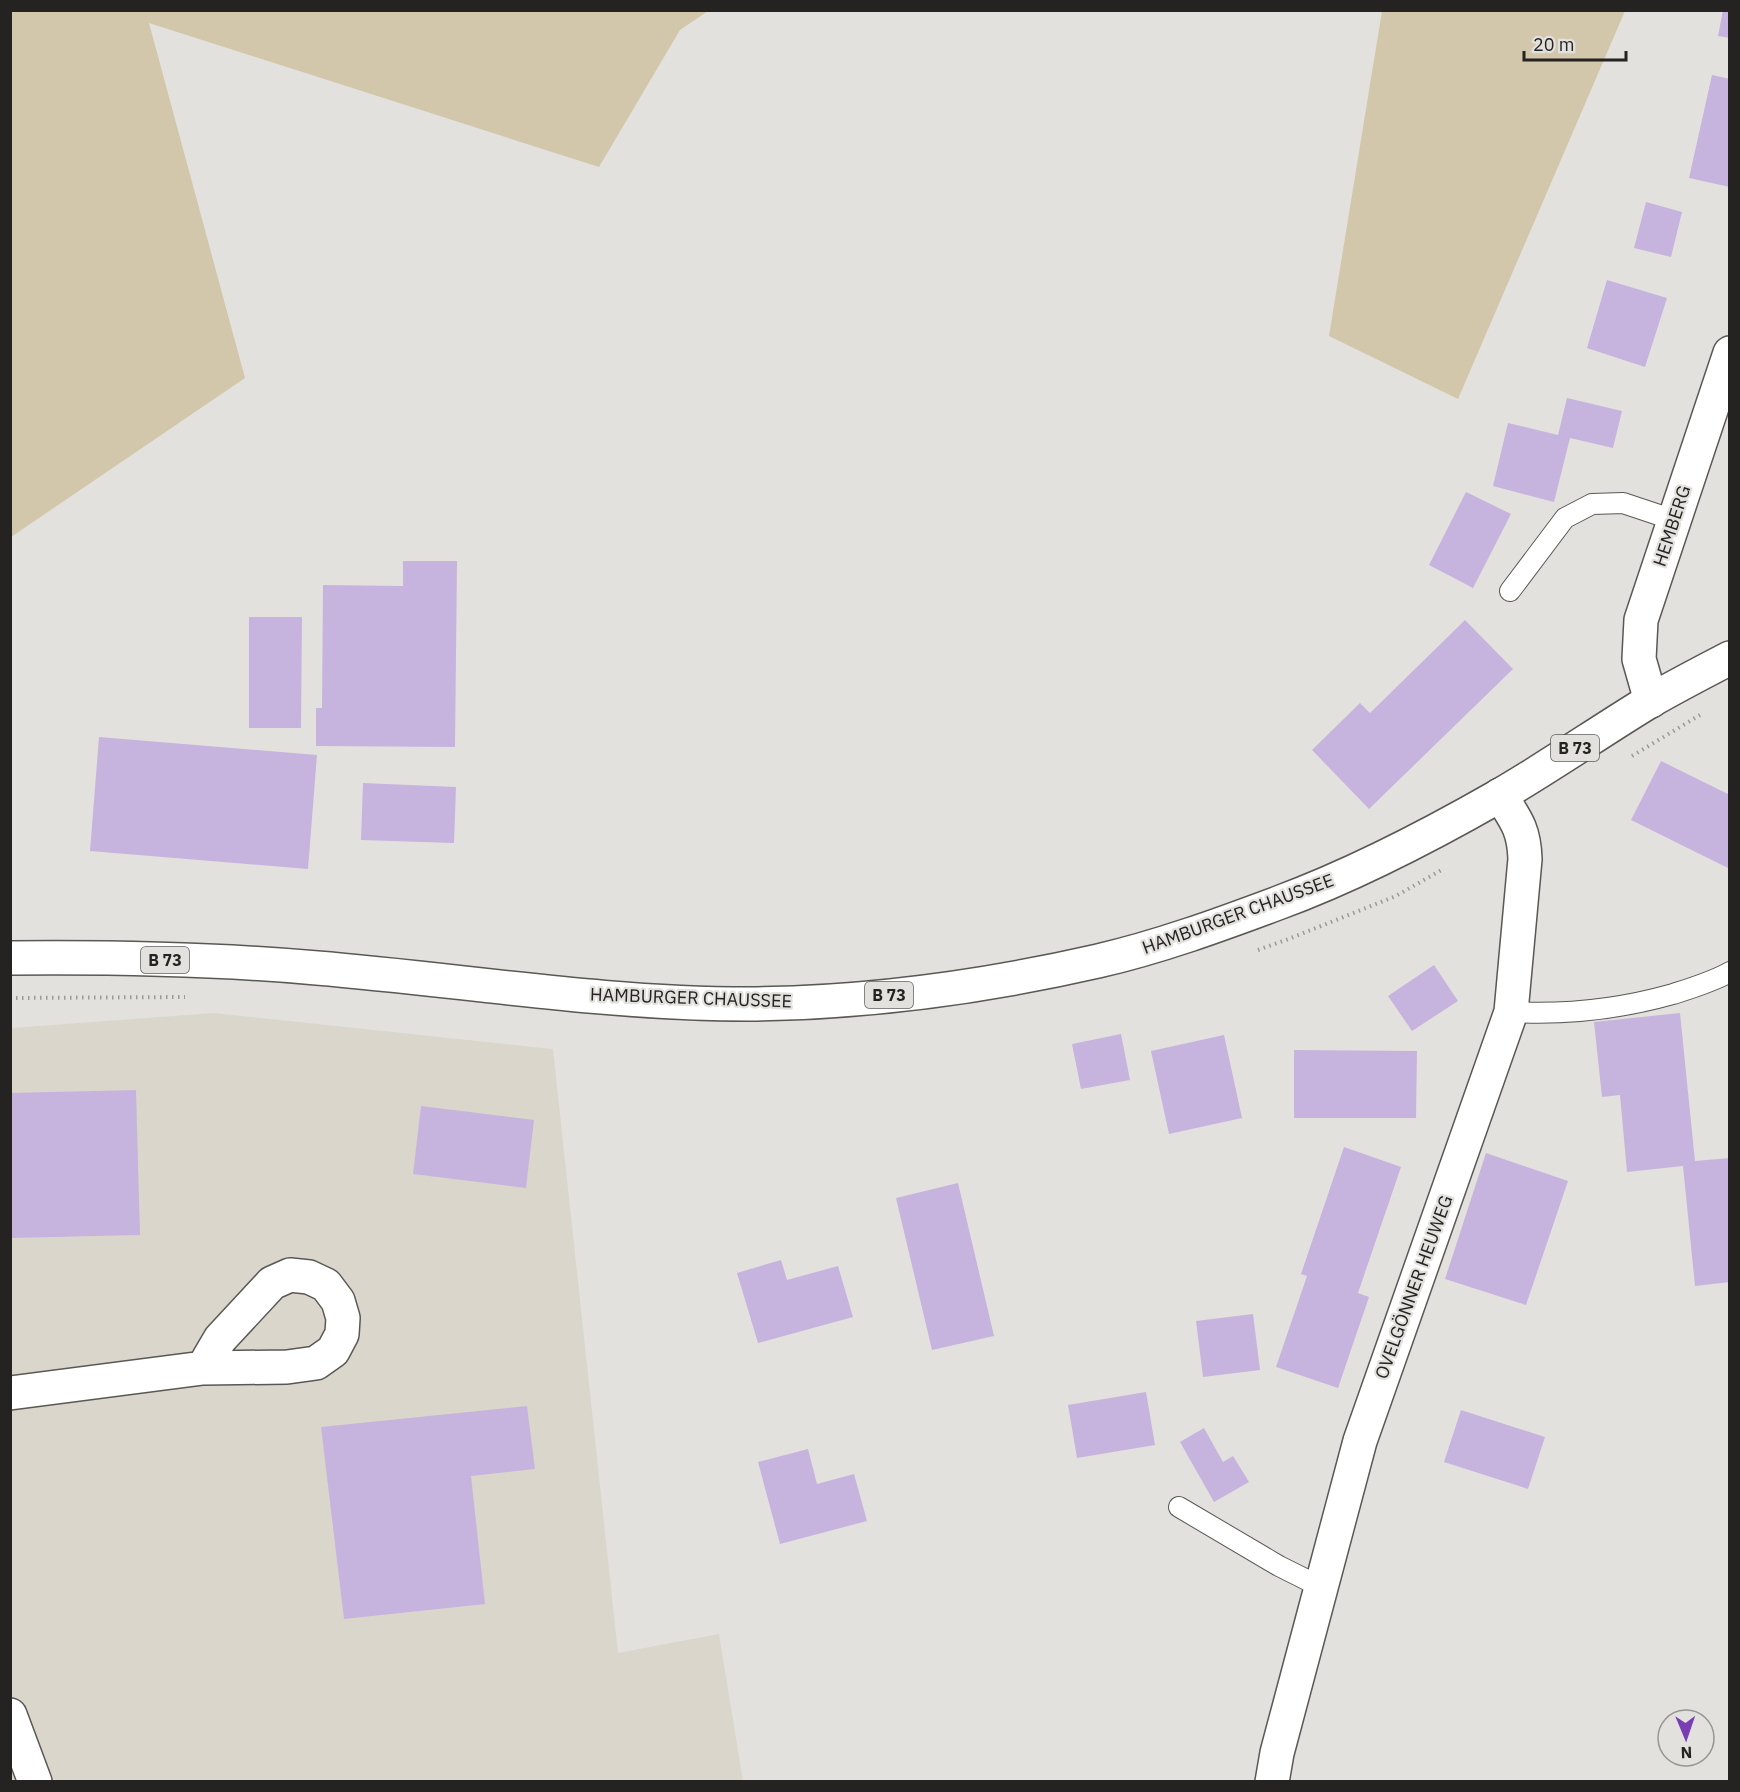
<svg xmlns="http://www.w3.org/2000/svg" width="1740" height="1792" font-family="'IBM Plex Sans',sans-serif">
  <rect width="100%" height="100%" fill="#e3e1dd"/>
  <path fill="#dbd6cc" d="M214 1013 553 1049 618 1653 719 1634 743 1781 11 1782V1028Z"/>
  <path fill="#d2c7ab" d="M11 10H708V11L680 30 599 167 149 23 245 378 11 537Z
    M1382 11H1625L1458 399 1329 336Z"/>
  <path fill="#c6b4df" d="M1723 10H1730V38L1718 36Z
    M1712 75 1730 79V187L1689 178Z
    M1646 202 1682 212 1671 257 1634 248Z
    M1607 280 1667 298 1645 367 1587 348Z
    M1567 398 1622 411 1613 448 1570 438 1554 502 1493 486 1508 423 1558 435Z
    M1466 492 1511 514 1473 588 1429 565Z
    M403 561H457L455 747 316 746V708H322L323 585 403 586Z
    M249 617H302L301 728H249Z
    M1465 620 1513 669 1369 809 1312 750 1360 703 1370 713Z
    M99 737 317 755 308 869 90 851Z
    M1661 761 1730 795V869L1631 820Z
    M363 783 456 787 454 843 361 840Z
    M1434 965 1458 1001 1412 1031 1388 996Z
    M1680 1013 1695 1161 1730 1158V1282L1695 1286 1683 1166 1627 1172 1620 1095 1602 1097 1594 1022Z
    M1121 1034 1130 1080 1081 1089 1072 1044Z
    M1224 1035 1242 1118 1169 1134 1151 1051Z
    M1294 1050 1417 1051 1416 1118H1294Z
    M136 1090 140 1235 10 1238V1093Z
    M421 1106 534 1120 526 1188 413 1174Z
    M1344 1147 1401 1167 1358 1293 1369 1297 1338 1388 1276 1367 1307 1276 1301 1274Z
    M1486 1153 1568 1181 1526 1305 1445 1279Z
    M958 1183 994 1336 932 1350 896 1198Z
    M781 1260 787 1280 838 1266 853 1317 758 1343 737 1273Z
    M1253 1314 1260 1370 1203 1377 1196 1321Z
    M1146 1392 1155 1445 1077 1458 1068 1405Z
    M527 1406 535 1469 471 1476 485 1604 344 1619 321 1427Z
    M1461 1410 1545 1437 1528 1489 1444 1462Z
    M1204 1428 1223 1462 1233 1456 1249 1482 1214 1502 1180 1442Z
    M808 1449 817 1484 854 1474 867 1521 780 1544 758 1462Z"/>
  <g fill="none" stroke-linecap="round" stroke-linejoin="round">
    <g stroke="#5a5855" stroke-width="22">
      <path id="lane" d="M1510 591 1565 518 1592 504 1623 503 1674 520
        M1511 1012C1566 1015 1620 1009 1673 994 1692 988 1712 982 1730 972
        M1179 1507 1279 1566 1321 1587"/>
    </g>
    <g stroke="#5a5855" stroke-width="36">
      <path id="street" d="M1651 701 1639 659 1641 620 1730 353
        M10 1393 203 1368 287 1367 316 1363 333 1351 342 1334 343 1318 338 1301 326 1285 309 1277 290 1275 272 1283 220 1339 203 1368
        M10 1715 35 1782
        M1272 1782 1277 1753 1360 1441 1511 1012 1525 859C1524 829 1516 820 1500 795"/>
    </g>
    <g stroke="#5a5855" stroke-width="36">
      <path id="primary" d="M10 958C113 957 215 959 317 968 461 980 604 1004 749 1004 865 1003 984 987 1098 961 1159 947 1219 925 1278 903 1354 875 1427 837 1497 797 1549 767 1599 732 1650 701 1676 686 1703 672 1730 658"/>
    </g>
    <path stroke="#9c9a97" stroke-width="4" stroke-dasharray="1.5 4.5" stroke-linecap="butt" d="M1632 756 1700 715
      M1258 950 1286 940 1396 896 1443 869
      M10 998 185 997"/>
    <use href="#lane" stroke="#fff" stroke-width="20"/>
    <use href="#street" stroke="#fff" stroke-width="33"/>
    <use href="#primary" stroke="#fff" stroke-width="33"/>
  </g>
  <g text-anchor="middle" stroke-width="4.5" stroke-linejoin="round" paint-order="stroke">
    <g fill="#e3e1dd" stroke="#5d5c5a" stroke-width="1.5">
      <rect x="1551" y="735" width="48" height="26" rx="4.5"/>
      <rect x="141" y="947" width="48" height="26" rx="4.5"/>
      <rect x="865" y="982" width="48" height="26" rx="4.5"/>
    </g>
    <g font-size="16" font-weight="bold" fill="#242322">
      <text x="1575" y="754">B 73</text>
      <text x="165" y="966">B 73</text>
      <text x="889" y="1001">B 73</text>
    </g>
    <g font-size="18" fill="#242322" stroke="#e3e1dd">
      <text transform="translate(1672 526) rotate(-72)" y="6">HEMBERG</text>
      <text transform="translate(1238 914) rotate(-20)" y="6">HAMBURGER CHAUSSEE</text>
      <text transform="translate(691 998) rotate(2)" y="6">HAMBURGER CHAUSSEE</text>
      <text transform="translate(1414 1287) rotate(-70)" y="6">OVELGÖNNER HEUWEG</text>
    </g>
  </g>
  <rect width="1740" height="1792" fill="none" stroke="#242322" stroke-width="24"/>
  <g transform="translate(1686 1738) rotate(178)"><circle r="28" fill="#e3e1dd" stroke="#979592" stroke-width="1.5"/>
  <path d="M0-4.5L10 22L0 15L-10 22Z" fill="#793eb4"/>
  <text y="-9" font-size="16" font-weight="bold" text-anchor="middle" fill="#242322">N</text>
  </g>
  <path d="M1524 51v9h102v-9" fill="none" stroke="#242322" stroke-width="3"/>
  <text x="1533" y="51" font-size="18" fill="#242322" stroke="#e3e1dd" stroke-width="4.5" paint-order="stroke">20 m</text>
</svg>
